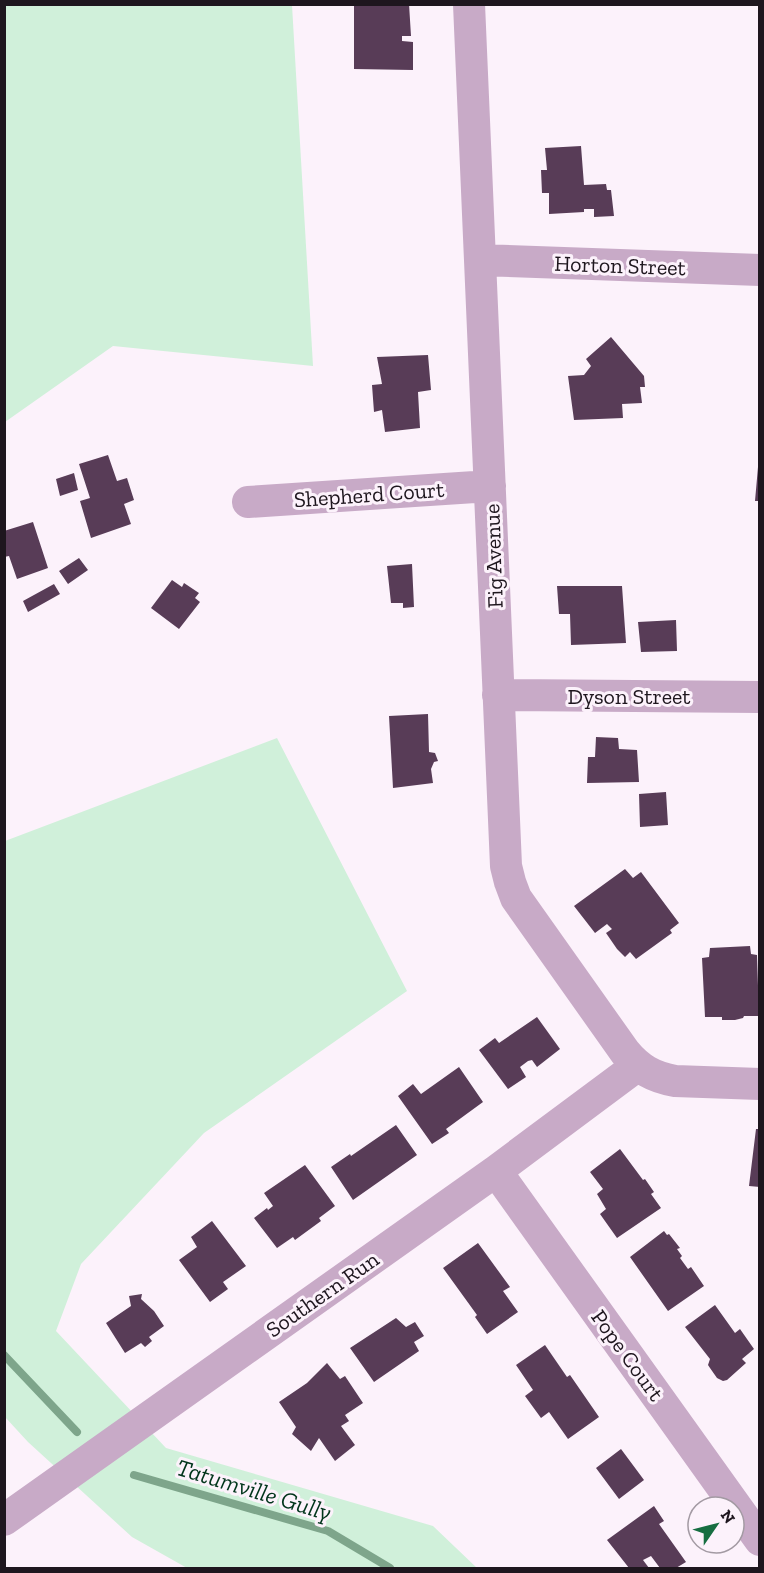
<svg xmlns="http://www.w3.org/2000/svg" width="764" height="1573" font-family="'Zilla Slab',serif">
  <rect width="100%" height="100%" fill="#fcf2fb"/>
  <path fill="#d0f0da" d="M5 4 292 5 313 366 113 346 5 422Z
    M277 738 407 991 204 1133 81 1264 56 1331 166 1448 433 1526 477 1568H187L132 1537 28 1442 5 1417V841Z"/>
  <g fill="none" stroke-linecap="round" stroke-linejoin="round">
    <path stroke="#7ea58b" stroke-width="8" d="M4 1355 77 1432
      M134 1475 328 1531 390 1568"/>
  </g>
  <path fill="#583c57" d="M354 4H409L411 36H402V41L413 42V70L354 69Z
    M581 146 584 185 606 184 607 190H611L614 216 594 217V209H584V212L549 214V193H542L541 170H547L545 148Z
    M611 337 644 376 645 387H640L642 403 622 404 623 418 574 420 568 376 584 375 591 366 586 359Z
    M428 355 431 390 418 392 420 428 385 432 382 410 374 412 372 385 382 384 377 357Z
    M108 455 117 481 127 478 134 500 124 504 131 524 91 538 80 501 90 498 79 464Z
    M758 467 760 468V501H755Z
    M74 473 78 490 60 496 56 479Z
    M33 522 48 568 17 579 9 556 4 557V531Z
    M79 558 88 570 68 584 59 571Z
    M412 564 414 607 403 608V603H391L387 566Z
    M172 580 182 587 184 583 199 593 195 598 200 602 179 629 151 608Z
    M54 584 60 594 28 612 23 601Z
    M557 586H622L626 643 571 645 570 614H559Z
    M676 620 677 651 641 652 638 622Z
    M428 714 429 752 435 753 438 761 434 762 431 769 433 783 393 788 389 716Z
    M596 737 618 738 619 749 637 750 639 782 587 783 588 757H595Z
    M666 792 668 825 640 827 639 794Z
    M625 869 633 878 641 872 679 923 670 930 672 933 636 959 630 952 625 957 617 949 606 933 612 929 607 924 595 933 574 906Z
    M750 946 751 954 757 955 759 1016H744L743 1018 735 1020H722V1017H705L702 958 709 957 710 948Z
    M537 1017 560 1049 537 1067 532 1060 528 1061 520 1067 526 1077 508 1089 479 1050 495 1038 499 1043Z
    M459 1067 483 1102 446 1129 449 1133 432 1144 398 1096 413 1084 421 1094Z
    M396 1125 417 1155 353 1200 331 1167 350 1154 351 1156Z
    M756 1129H760V1187L749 1186Z
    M620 1149 643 1180 645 1179 654 1192 651 1194 661 1208 617 1238 600 1214 606 1209 597 1194 603 1189 590 1172Z
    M305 1165 335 1206 319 1218 321 1221 295 1240 293 1237 277 1248 254 1218 267 1208 268 1210 273 1206 264 1193Z
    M212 1221 246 1266 223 1282 228 1289 210 1302 179 1260 197 1247 191 1237Z
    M664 1231 667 1235 669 1234 680 1248 677 1249 682 1256 680 1258 688 1269 691 1267 704 1286 668 1311 630 1257Z
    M478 1243 510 1287 503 1291 518 1312 487 1334 475 1317 477 1315 443 1268Z
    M142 1294 141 1299 154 1311 164 1326 149 1337 152 1341 145 1347 141 1343 125 1353 106 1323 131 1306 129 1296Z
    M715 1305 735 1333 740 1329 754 1349 742 1359 746 1363 727 1380 723 1381 717 1378 710 1368 708 1365 710 1359 685 1327Z
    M396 1318 406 1327 415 1322 424 1336 414 1342 419 1351 374 1382 350 1348Z
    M545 1345 567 1377 570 1375 599 1417 568 1439 549 1412 541 1418 525 1396 533 1390 516 1365Z
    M327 1363 340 1379 345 1376 363 1403 345 1415 349 1421 341 1426 355 1445 335 1461 319 1438 311 1451 292 1434 296 1427 279 1402 307 1383Z
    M621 1449 644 1480 619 1499 596 1468Z
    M654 1506 664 1521 659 1524 686 1562 676 1568H660L651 1556 643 1560 649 1568H629L607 1540Z"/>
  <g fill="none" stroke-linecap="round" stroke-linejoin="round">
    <path stroke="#c8aac7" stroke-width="32" d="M469 4 506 866 510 882 516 898 625 1052C639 1069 653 1077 675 1081L760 1084
      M480 260 760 270
      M248 502 490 486
      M498 695 760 697
      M496 1171 760 1540
      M4 1520 496 1171 637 1066"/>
  </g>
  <g text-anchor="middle" stroke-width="6" stroke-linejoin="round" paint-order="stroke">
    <g font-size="22" fill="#1e161e" stroke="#fcf2fb">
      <text transform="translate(620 265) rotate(2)" y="8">Horton Street</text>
      <text transform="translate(369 494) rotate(-4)" y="8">Shepherd Court</text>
      <text transform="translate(493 556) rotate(-92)" y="8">Fig Avenue</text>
      <text x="629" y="704">Dyson Street</text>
      <text transform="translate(322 1294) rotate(-35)" y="8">Southern Run</text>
      <text transform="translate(628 1355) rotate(54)" y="8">Pope Court</text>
    </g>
    <g font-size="24" font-style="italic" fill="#01351b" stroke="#fcf2fb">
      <text transform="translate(254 1490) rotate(17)" y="8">Tatumville Gully</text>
    </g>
  </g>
  <rect width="764" height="1573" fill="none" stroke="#1e161e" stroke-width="12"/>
  <g transform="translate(716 1525) rotate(55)"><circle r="28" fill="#fcf2fb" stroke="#a39aa3" stroke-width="1.5"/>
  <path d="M0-4.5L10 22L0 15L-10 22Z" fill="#166e41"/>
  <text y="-9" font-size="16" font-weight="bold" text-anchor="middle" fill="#1e161e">N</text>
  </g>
</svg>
